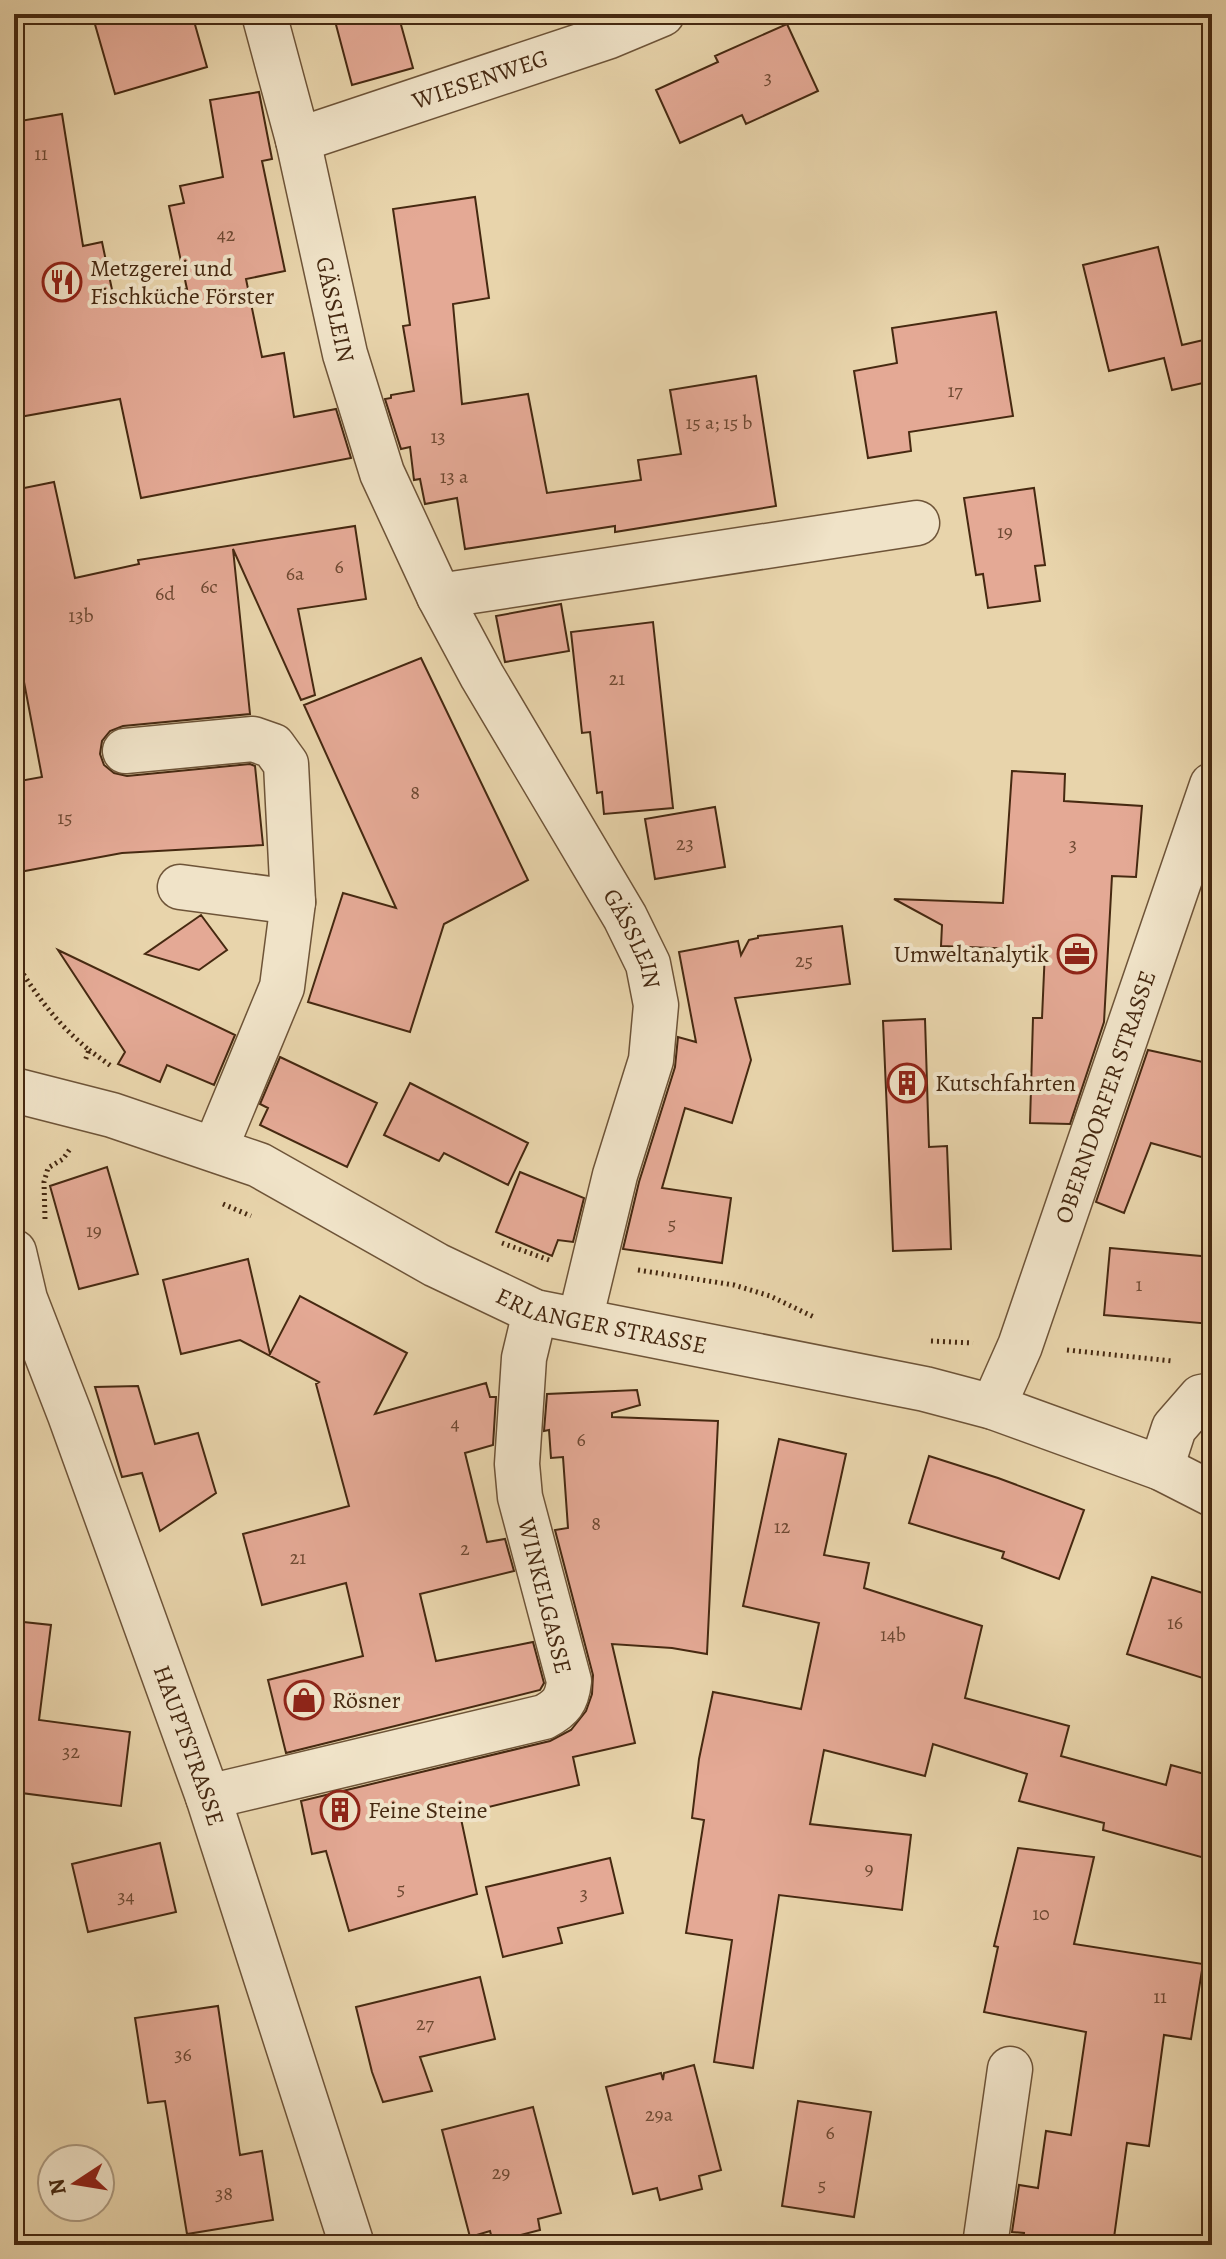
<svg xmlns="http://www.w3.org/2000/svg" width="1226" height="2259" font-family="Alegreya,serif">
  <rect width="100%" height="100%" fill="#e8d4ab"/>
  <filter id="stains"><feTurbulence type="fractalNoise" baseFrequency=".0025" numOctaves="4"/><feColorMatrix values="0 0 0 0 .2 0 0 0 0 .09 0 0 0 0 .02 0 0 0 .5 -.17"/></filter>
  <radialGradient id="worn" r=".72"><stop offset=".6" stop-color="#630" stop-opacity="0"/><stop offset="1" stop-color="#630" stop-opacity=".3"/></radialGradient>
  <path fill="#e4a995" stroke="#462911" stroke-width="2" d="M92 14H192L207 67 115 94Z
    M362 14H398L413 68 352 85 335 21Z
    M787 24 818 91 746 124 742 115 680 143 656 90 718 62 715 56Z
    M259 92 272 159 262 161 285 271 246 279 262 357 284 353 294 417 336 409 351 458 141 498 120 399 14 418V122L62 114 83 246 102 242 115 304 187 289 169 206 184 203 180 186 223 177 210 100Z
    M475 197 489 298 453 304 462 404 528 394 547 493 641 480 638 460 681 454 670 390 756 376 776 506 615 532V526L465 549 457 498 425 504 420 479 414 480 410 447 401 449 385 399 391 398V395L414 391 403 326 410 325 393 209Z
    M1158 247 1182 345 1212 338V381L1172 390 1164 358 1109 371 1083 265Z
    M996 312 1013 416 909 432 911 451 868 458 854 371 897 363 892 328Z
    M54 482 75 578 139 564 138 560 355 526 366 599 298 609 315 695 301 700 233 549 250 714 123 726 110 731 102 741 100 754 104 765 114 773 127 776 250 764 255 766 263 845 122 853 14 873V782L42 777 24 682 14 678V490Z
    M1034 488 1045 565 1035 566 1040 601 988 608 983 574 976 575 964 498Z
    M561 604 569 651 505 662 496 616Z
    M653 622 673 808 604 814 602 792 597 793 590 732 582 733 571 632Z
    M421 658 528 880 444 924 410 1032 308 1002 343 893 396 908 304 705Z
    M1012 771 1065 774 1064 801 1142 806 1136 877 1112 876 1104 1022 1070 1124 1030 1123 1033 1018H1042L1045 950 941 946 942 925 894 899 1003 903Z
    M715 807 725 867 655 879 645 819Z
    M201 915 227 950 199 970 145 954Z
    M842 926 850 984 735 998 751 1060 732 1123 685 1108 662 1188 731 1198 722 1263 623 1249 639 1182 675 1067 678 1037 696 1042 679 952 738 941 741 955 749 940 758 938V936Z
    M58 950 235 1035 214 1085 167 1065 160 1082 118 1064 125 1052Z
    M925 1019 929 1147 947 1146 951 1249 893 1251 883 1021Z
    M1148 1050 1212 1064V1160L1151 1143 1124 1213 1096 1202Z
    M280 1057 377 1103 347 1167 260 1125 268 1108 260 1104Z
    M410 1083 528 1143 508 1185 444 1153 439 1161 384 1135Z
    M107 1167 138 1274 79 1289 50 1186Z
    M520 1172 584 1198 573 1242 558 1240 552 1256 496 1232Z
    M1110 1248 1212 1257V1324L1104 1315Z
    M248 1259 270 1354 300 1296 407 1353 375 1414 486 1383 490 1397H496L493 1445 465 1453 487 1542 505 1539 514 1571 420 1594 436 1661 533 1642 544 1683 540 1690 286 1753 268 1680 363 1656 346 1583 262 1605 243 1534 349 1506 316 1384 319 1382 240 1340 181 1354 163 1280Z
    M138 1386 155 1444 198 1433 216 1493 160 1531 142 1473 122 1477 95 1387Z
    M637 1390 640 1405 612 1413V1417L718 1421 707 1654 672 1648 612 1644 635 1743 573 1757 579 1785 460 1814 477 1894 349 1931 326 1851 312 1854 301 1801 550 1741 571 1730 586 1711 592 1694 593 1675 555 1530 568 1528 563 1457 551 1458 549 1430 544 1431 547 1394Z
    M779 1439 846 1454 824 1555 869 1563 864 1588 982 1626 965 1698 1069 1726 1061 1756 1166 1785 1171 1765 1212 1776V1860L1103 1830 1104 1823 1019 1801 1027 1774 933 1744 925 1776 824 1750 810 1824 911 1835 902 1910 779 1895 753 2068 714 2062 732 1940 686 1933 704 1820 692 1818 699 1759 713 1692 801 1709 819 1623 743 1606Z
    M929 1456 998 1478 1084 1510 1059 1579 1002 1558 1004 1552 909 1523Z
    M1152 1577 1212 1596V1681L1127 1654Z
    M14 1621 51 1625 39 1720 130 1732 121 1806 14 1792Z
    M160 1843 176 1912 88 1932 72 1864Z
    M1018 1848 1094 1857 1074 1944 1203 1964 1191 2039 1164 2035 1149 2146 1127 2143 1113 2245H1023L1024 2233 1012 2232 1019 2185 1038 2188 1046 2131 1071 2135 1086 2032 984 2012 998 1947 994 1946Z
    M610 1858 623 1913 558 1928 562 1943 503 1957 486 1887Z
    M480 1977 495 2039 420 2057 432 2091 383 2102 372 2072 356 2007Z
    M218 2006 240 2155 262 2151 273 2220 187 2234 165 2101 148 2103 135 2018Z
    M694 2065 721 2170 699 2176 702 2189 660 2200 657 2188 633 2194 606 2087 661 2073 663 2080 664 2073Z
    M798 2101 871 2112 854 2217 782 2206Z
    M533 2107 561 2213 538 2219 540 2230 493 2242 490 2231 470 2237 442 2130Z"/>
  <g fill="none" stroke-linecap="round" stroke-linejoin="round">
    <g stroke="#6e5438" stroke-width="47">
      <g id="minor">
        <path id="s1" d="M264 14 298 140 345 354 382 473 439 596 482 676 625 917 648 964 656 1005 651 1060 615 1175 580 1320"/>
        <path id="s2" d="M298 140 607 37 662 14"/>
        <path d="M439 596 917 523"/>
        <path d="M125 751 253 739 273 746 286 764 293 902 282 987 215 1149"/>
        <path d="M180 887 293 902"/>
        <path id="s3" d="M14 1090 112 1115 259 1165 436 1265 535 1312 925 1389 993 1407 1161 1468 1212 1494"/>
        <path id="s4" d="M14 1252 25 1299 70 1415 208 1797 352 2245"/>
        <path id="s5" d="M993 1407 1020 1346 1212 785"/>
        <path d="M1161 1468 1174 1428 1201 1397 1212 1395"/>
        <path d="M208 1797 544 1717C561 1708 567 1701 569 1681L520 1497 517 1464 524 1358 535 1312"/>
        <path d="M985 2245 1010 2069"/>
      </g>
    </g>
    <path stroke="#462911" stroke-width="5" stroke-dasharray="2 4" stroke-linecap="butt" d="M14 959C35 994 57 1024 89 1050L85 1061
      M89 1050 111 1066
      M223 1204 251 1216
      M45 1219 44 1182 48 1168 63 1159 70 1149
      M502 1243 549 1260
      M638 1270 734 1285 770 1296 816 1318
      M931 1341 973 1343
      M1067 1350 1172 1361"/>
    <use href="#minor" stroke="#f0e3c8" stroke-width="44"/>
  </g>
  <defs>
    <g id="restaurant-ring" transform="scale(2)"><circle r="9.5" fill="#f0e3c8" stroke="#8f2418" stroke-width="1.5"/><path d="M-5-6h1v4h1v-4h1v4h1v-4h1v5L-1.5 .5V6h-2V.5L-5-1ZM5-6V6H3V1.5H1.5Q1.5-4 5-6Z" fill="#8f2418"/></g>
    <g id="office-ring" transform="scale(2)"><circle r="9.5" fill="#f0e3c8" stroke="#8f2418" stroke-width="1.5"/><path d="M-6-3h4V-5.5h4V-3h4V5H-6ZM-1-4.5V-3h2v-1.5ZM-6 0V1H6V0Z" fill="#8f2418"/></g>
    <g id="building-ring" transform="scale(2)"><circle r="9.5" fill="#f0e3c8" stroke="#8f2418" stroke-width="1.5"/><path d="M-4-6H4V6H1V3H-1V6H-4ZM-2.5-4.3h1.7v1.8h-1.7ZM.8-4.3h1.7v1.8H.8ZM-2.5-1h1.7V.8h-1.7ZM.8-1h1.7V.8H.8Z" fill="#8f2418"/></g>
    <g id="shop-ring" transform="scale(2)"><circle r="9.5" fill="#f0e3c8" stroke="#8f2418" stroke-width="1.5"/><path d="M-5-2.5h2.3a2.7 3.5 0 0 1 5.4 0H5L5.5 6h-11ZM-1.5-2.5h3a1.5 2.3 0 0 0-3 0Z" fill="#8f2418"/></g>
  </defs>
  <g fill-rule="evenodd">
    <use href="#restaurant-ring" x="62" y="282"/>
    <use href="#office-ring" x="1077" y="954"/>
    <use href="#building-ring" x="907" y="1083"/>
    <use href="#shop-ring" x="304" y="1700"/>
    <use href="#building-ring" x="340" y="1810"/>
  </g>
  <g text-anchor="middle" stroke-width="8" stroke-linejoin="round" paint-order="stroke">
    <g font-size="20" fill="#6e4932">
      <text x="768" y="84">3</text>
      <text x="41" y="160">11</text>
      <text x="226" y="241">42</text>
      <text x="955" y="397">17</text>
      <text x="719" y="429">15 a; 15 b</text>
      <text x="438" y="443">13</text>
      <text x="454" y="483">13 a</text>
      <text x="1005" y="538">19</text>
      <text x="339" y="573">6</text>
      <text x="295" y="580">6a</text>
      <text x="209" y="593">6c</text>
      <text x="165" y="600">6d</text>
      <text x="81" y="622">13b</text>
      <text x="617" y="685">21</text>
      <text x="415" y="799">8</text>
      <text x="65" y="824">15</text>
      <text x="685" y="850">23</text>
      <text x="1073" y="851">3</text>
      <text x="804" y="967">25</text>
      <text x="672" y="1230">5</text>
      <text x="94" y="1237">19</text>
      <text x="1139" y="1291">1</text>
      <text x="455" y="1430">4</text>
      <text x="581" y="1446">6</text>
      <text x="596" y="1530">8</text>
      <text x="782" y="1533">12</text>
      <text x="465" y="1555">2</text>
      <text x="298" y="1564">21</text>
      <text x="1175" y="1629">16</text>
      <text x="893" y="1641">14b</text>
      <text x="71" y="1758">32</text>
      <text x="869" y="1875">9</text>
      <text x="401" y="1895">5</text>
      <text x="584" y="1900">3</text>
      <text x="126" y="1903">34</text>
      <text x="1041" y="1920">10</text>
      <text x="1160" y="2003">11</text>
      <text x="425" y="2030">27</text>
      <text x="183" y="2061">36</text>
      <text x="659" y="2121">29a</text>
      <text x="830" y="2139">6</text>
      <text x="501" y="2179">29</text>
      <text x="822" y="2191">5</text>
      <text x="224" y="2200">38</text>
    </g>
    <g font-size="24" fill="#462911" stroke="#f0e3c8">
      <text dy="8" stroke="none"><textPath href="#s2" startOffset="192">WIESENWEG</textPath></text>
      <text dy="8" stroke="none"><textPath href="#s1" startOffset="304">GÄSSLEIN</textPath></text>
      <text dy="8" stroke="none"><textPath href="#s1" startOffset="1004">GÄSSLEIN</textPath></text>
      <text dy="8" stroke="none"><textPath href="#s5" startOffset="330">OBERNDORFER STRASSE</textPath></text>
      <text dy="8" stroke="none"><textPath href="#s3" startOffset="636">ERLANGER STRASSE</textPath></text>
      <text transform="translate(545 1596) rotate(76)" y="8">WINKELGASSE</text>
      <text dy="8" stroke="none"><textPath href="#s4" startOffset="524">HAUPTSTRASSE</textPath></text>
    </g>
    <g font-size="24" fill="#462911" stroke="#f0e3c8" text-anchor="start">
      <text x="90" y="276">Metzgerei und<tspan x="90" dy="28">Fischküche Förster</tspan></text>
      <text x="1049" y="962" text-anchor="end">Umweltanalytik</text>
      <text x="935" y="1091">Kutschfahrten</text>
      <text x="332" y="1708">Rösner</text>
      <text x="368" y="1818">Feine Steine</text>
    </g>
  </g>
  <rect width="1226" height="2259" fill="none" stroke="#e8d4ab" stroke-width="48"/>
  <rect x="16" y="16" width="1194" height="2227" fill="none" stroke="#462911" stroke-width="4"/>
  <rect x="24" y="24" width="1178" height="2211" fill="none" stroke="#462911" stroke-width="2"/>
  <g transform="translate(76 2183) rotate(258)"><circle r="38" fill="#f0e3c8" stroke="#ac997f" stroke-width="2"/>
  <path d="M0-6L14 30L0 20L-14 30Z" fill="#8f2418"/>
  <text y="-12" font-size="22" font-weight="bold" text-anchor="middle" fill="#462911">N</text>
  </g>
  <rect width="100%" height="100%" filter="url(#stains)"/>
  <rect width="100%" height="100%" fill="url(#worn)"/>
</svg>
